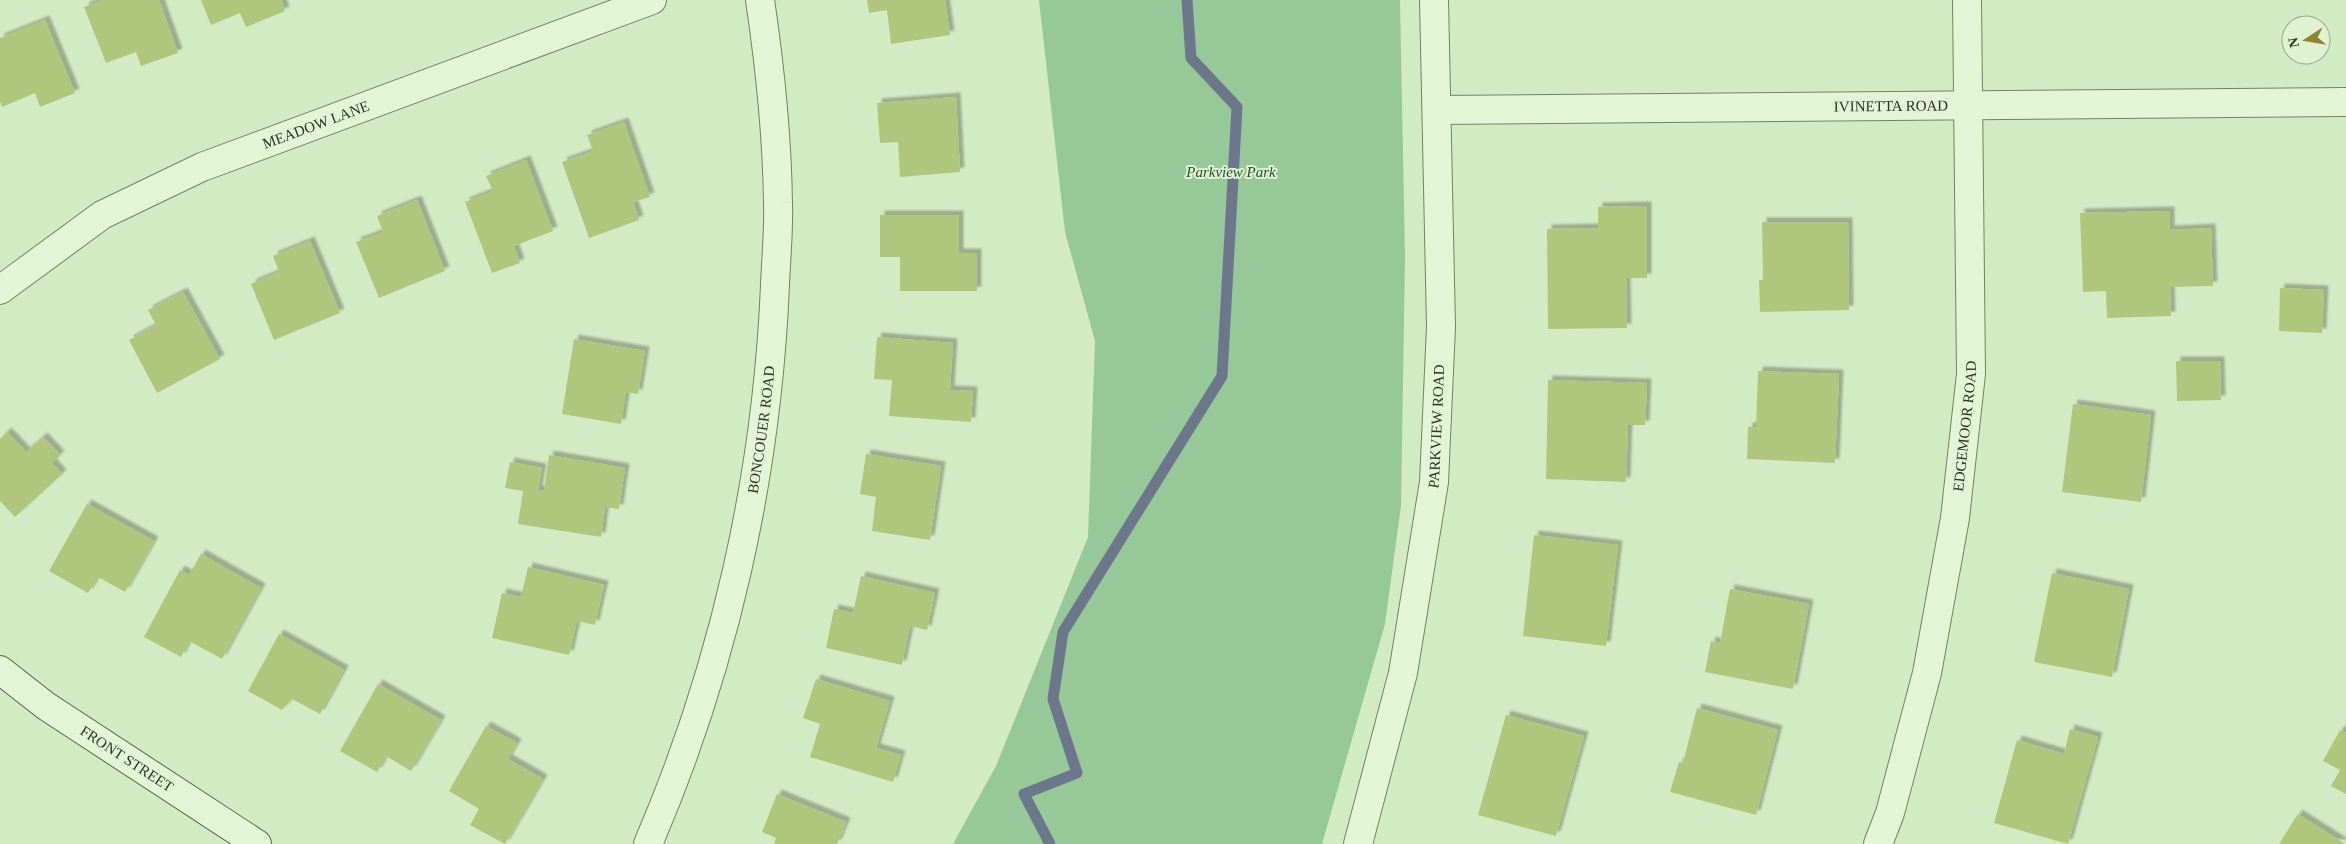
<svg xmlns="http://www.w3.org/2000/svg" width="2346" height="844" font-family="'Times New Roman',serif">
  <defs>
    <filter id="shadow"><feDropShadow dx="4.5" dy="-4.5" stdDeviation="1" flood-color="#0004"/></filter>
  </defs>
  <rect width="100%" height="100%" fill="#d3ebc3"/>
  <path fill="#97c898" d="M1039 0H1400L1405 257 1401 506 1385 624 1322 844H953L996 766 1088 537 1095 341 1065 232Z"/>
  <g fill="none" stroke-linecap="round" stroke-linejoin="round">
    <path stroke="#6c778b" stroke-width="11" d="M1050 844 1024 794 1077 773 1053 699 1063 632 1222 376 1237 107 1191 58 1187 0"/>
  </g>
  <path fill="#afc77b" filter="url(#shadow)" d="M103 0H159L178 53 141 66 136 52 106 63 84 7Z
    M201 0H281L285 11 246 27 240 13 211 25Z
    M867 0H945L950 35 891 44 887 10 869 13Z
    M45 20 75 93 40 107 35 93 2 107 0 101V38Z
    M956 97 960 172 900 177 898 142 880 143 877 103Z
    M624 122 650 197 633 202 639 220 589 238 562 162 593 151 587 135Z
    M526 160 553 231 514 246 520 263 492 273 465 202 493 191 486 176Z
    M417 200 445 271 379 298 356 242 383 232 377 216Z
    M1647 206V278H1626L1627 328 1548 329 1547 229 1598 228V207Z
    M2170 211V230L2211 228 2213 286 2170 287 2171 316 2107 318 2106 291 2083 292 2080 213Z
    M880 215H959V253H977V291H900V257H880Z
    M1762 222H1848L1849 310 1760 312 1759 280H1763Z
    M310 241 340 313 274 340 251 284 279 272 273 256Z
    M2280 288 2324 290 2322 333 2279 331Z
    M183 292 220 359 157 393 129 340 156 325 148 310Z
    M877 337 953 343 950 390 973 391 971 422 889 416 892 380 874 379Z
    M574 339 645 351 638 394 626 392 621 424 562 414Z
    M2176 361H2220L2221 400 2177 401Z
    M1758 371 1839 374 1835 463 1747 459 1748 427H1756Z
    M1548 380 1647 383 1645 425H1628L1626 482 1546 479Z
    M2073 404 2151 415 2141 502 2062 492Z
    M7 432 26 452 43 437 60 455 52 463 62 474 15 517 0 501V439Z
    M866 454 941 466 930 540 872 531 876 497 860 494Z
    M549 455 625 468 619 509 605 507 601 537 518 524 523 491 505 488 510 462 542 468 538 490H544Z
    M87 504 154 541 125 592 98 577 88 593 49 571Z
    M1534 535 1618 545 1606 646 1523 636Z
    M201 554 261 588 222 659 189 641 181 657 144 637 180 570 189 575Z
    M528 567 604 585 595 625 577 621 569 655 492 638 502 593 521 597Z
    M2052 573 2129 589 2112 677 2034 662Z
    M861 576 935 593 927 630 910 626 902 665 826 648 834 609 853 613Z
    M1730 589 1809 604 1793 689 1705 672 1711 641 1720 643Z
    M279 634 344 670 320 714 292 699 282 710 248 691Z
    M816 679 890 701 876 748 901 755 893 782 810 757 820 724 803 718Z
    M378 684 441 720 411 771 386 756 377 772 340 751Z
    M1697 708 1778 730 1756 815 1670 792 1679 762 1683 763Z
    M1506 715 1584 736 1556 836 1478 815Z
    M486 726 517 743 508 759 543 779 505 844 470 825 479 809 449 791Z
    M2070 729 2098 737 2068 844 1994 823 2017 740 2064 754Z
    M2340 730 2346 733V794L2331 786 2340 770 2323 761Z
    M777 794 846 822 837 844H774L776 838 762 832Z
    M2298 814 2345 844H2279Z"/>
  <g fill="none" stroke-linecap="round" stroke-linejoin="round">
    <g stroke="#72845b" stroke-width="30">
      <g id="street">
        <path id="s1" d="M1437 110 2346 102"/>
        <path id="s2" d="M0 290 102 215 202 167 652 0"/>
        <path id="s3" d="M648 844C724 668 767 477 775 285 776 258 779 230 778 203 777 135 770 67 760 0"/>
        <path id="s4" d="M1358 844 1403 673 1434 482 1441 327 1434 0"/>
        <path id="s5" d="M1878 844 1890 813 1927 673 1955 518 1971 374 1967 0"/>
      </g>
    </g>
    <g stroke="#56663e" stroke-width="30">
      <g id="secondary">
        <path id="s6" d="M0 670 46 706 257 844"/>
      </g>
    </g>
    <use href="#street" stroke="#e2f6d5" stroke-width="28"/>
    <use href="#secondary" stroke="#e2f6d5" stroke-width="28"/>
  </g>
  <g text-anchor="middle" stroke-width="4" stroke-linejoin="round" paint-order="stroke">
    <g font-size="15" fill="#2c351e" stroke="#dff3d2">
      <text dy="5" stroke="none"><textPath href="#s1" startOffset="454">IVINETTA ROAD</textPath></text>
      <text dy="5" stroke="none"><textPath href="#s2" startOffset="359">MEADOW LANE</textPath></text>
      <text dy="5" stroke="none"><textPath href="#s4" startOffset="426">PARKVIEW ROAD</textPath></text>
      <text dy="5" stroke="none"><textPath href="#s5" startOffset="428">EDGEMOOR ROAD</textPath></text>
      <text dy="5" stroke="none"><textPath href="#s3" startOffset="431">BONCOUER ROAD</textPath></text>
      <text dy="5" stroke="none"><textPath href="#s6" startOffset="155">FRONT STREET</textPath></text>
    </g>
    <g font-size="15" font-style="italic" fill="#26502c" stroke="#dff3d2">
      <text x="1231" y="177">Parkview Park</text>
    </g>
  </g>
  <g transform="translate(2306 40) rotate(258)"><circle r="24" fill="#dff3d2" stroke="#97a78a"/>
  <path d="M0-4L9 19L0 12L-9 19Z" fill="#8f842f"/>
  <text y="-8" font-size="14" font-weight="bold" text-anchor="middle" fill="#2c351e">N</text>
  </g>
</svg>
